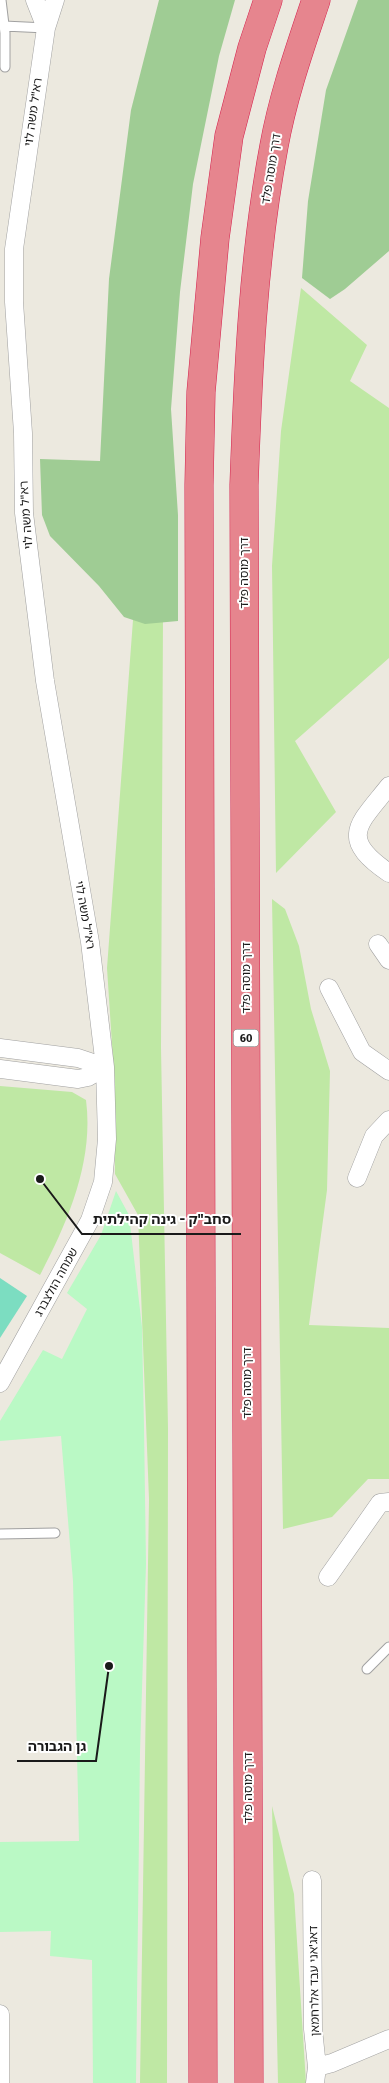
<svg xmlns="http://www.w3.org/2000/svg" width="389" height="2083" font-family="'Fira Sans','Noto Sans Hebrew',sans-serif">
  <rect width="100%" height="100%" fill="#ece9df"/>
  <path fill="#bfe8a4" d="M301 288 367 345 350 381 389 408V658L295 741 336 812 276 873 272 566 281 431Z
    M163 615 161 1048 168 1428 167 2083H140L149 1499 138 1215 115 1174 114 1075 107 968 133 620Z
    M272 899 285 909 299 946 311 1009 330 1071 327 1190 309 1325 389 1328V1479H368L332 1517 283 1529Z
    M0 1086 72 1092 86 1100C94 1161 68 1222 40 1275L0 1253Z
    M272 1806 294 1894 306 2083H278Z"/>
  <path fill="#9fcc94" d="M159 0H235L219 56 193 184 180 292 171 409 178 515V621L145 624 124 617 99 586 50 536 42 515 40 459 100 461 109 279 131 110Z
    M358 0H389V251L345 289 330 299 302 278 308 201 326 90Z"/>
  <path fill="#baf9c5" d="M116 1191 129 1215 142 1327 144 1427 146 1564 140 1752 136 2083H93L92 1960 50 1956 51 1931 0 1932V1842L79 1841 73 1581 61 1436 0 1441V1421L43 1350 62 1359 87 1309 67 1293 101 1235Z"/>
  <path fill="#7cddc1" d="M0 1278 27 1296 0 1338Z"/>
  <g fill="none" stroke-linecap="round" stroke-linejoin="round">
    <g stroke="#a1a1a1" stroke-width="11">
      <path id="lane" d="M1 0 5 33V67
        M4 26 46 28
        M0 1534 55 1533
        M367 1669 389 1647"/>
    </g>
    <g stroke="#a1a1a1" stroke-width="19">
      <path id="street" d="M35 0 46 28
        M389 786C358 825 338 838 389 873
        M378 944 389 960
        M329 988 362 1052 389 1071
        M0 1048 78 1058 105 1067
        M0 1069 78 1079 88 1077 105 1067
        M357 1178 374 1136 389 1120
        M0 1383 90 1220 103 1182 107 1139 105 1067 90 942 45 681 24 513 23 433 14 302V249L46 28 55 0
        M328 1577 380 1503 389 1502
        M312 1880 313 2029 317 2067 315 2083
        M0 2014V2083
        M317 2067 332 2063 389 2039"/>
    </g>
    <g stroke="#d5224e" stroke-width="29">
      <path id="highway" d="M203 2083 199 485 201 392 215 238 229 136 252 48 268 0
        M249 2083 244 485C248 372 253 257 274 146 283 96 300 48 316 0"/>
    </g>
    <use href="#lane" stroke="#fff" stroke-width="9"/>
    <use href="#street" stroke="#fff" stroke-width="18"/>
    <use href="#highway" stroke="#e6858e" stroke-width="28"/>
  </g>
  <g text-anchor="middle" stroke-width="4" stroke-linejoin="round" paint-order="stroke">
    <rect fill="#fff" stroke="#5f5f5f" stroke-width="1" x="233.5" y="1029.5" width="25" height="17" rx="4"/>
    <g font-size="11" font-weight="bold" fill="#1a1a1a">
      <text x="246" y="1042">60</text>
    </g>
    <g font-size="12" fill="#1a1a1a" stroke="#fff">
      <text transform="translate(33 112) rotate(-82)" y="4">רא"ל משה לוי</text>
      <text transform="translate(271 169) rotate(-81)" y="4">דרך מוסה פלד</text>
      <text transform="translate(26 515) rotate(-94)" y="4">רא"ל משה לוי</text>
      <text transform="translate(244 573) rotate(-90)" y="4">דרך מוסה פלד</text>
      <text transform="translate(85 915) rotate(80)" y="4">רא"ל משה לוי</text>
      <text transform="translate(246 978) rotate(-90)" y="4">דרך מוסה פלד</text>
      <text transform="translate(56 1282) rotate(-61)" y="4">שמחה הולצברג</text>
      <text transform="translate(247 1383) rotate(-90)" y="4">דרך מוסה פלד</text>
      <text transform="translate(248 1788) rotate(-90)" y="4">דרך מוסה פלד</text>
      <text transform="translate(314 1981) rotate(-91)" y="4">דאג'אני עבד אלרחמאן</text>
    </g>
  </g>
  <path fill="none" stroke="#1a1a1a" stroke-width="2" d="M40 1179L82 1234H241M109 1666L96 1761H17"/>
  <g fill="#1a1a1a" stroke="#fff" stroke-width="2">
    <circle cx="40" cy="1179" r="5"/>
    <circle cx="109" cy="1666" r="5"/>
  </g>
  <g font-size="14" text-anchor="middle" font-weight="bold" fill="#1a1a1a" stroke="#fff" stroke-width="4" stroke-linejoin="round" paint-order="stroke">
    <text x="162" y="1224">סחב"ק - גינה קהילתית</text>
    <text x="57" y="1751">גן הגבורה</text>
  </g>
</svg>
